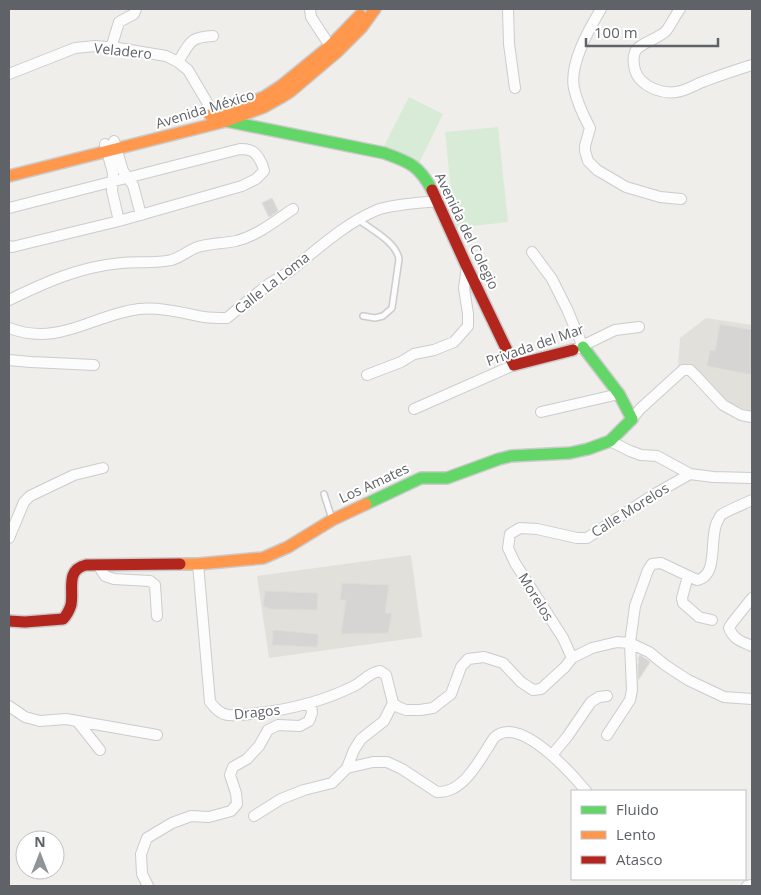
<svg xmlns="http://www.w3.org/2000/svg" width="761" height="895" font-family="'Open Sans',sans-serif">
  <rect width="100%" height="100%" fill="#efeeea"/>
  <path fill="#e2e0da" d="M706 318 752 325V412L724 401 694 369 678 366 680 338Z
    M411 555 422 637 269 658 257 576Z"/>
  <path fill="#d8ebd6" d="M409 97 443 114 418 165 383 148Z
    M498 127 508 222 455 228 445 132Z"/>
  <path fill="#d6d5d3" stroke="#deddd9" d="M272 198 278 211 269 217 262 203Z
    M720 324 752 330V375L707 366 710 350 715 351Z
    M342 583 389 585 385 613H392L388 633 341 634 346 600H340Z
    M265 591 318 593 317 610 270 609 263 606Z
    M273 630 318 634V643L317 647 272 645Z
    M640 655 650 662 639 679H638V664L639 662 638 659Z"/>
  <g fill="none" stroke-linecap="round" stroke-linejoin="round">
    <g stroke="#cbcccc" stroke-width="8">
      <path id="lane" d="M359 220C372 230 396 242 399 259L392 308 383 316 375 318 363 316
        M324 494 332 519"/>
    </g>
    <g stroke="#cbcccc" stroke-width="12">
      <path id="street" d="M310 9 311 17 330 46
        M508 9 509 44 515 88
        M601 9C589 29 569 64 574 88 577 103 583 115 590 128L585 146V151L588 161 597 170 626 187 660 197 681 199
        M680 9C676 14 669 28 666 31 658 39 638 44 635 52 632 59 634 72 639 78 647 88 663 94 676 92 686 91 696 84 705 81 721 75 736 70 752 65
        M111 48 119 22 134 14 136 9
        M178 62C190 43 189 37 213 36
        M9 74 75 48 95 46 118 48 166 56 178 62 188 70 214 114
        M114 141 123 171 133 185 141 215
        M105 144 113 173 112 191 119 221
        M9 208 240 149C243 149 246 149 249 150 257 152 263 164 264 171L256 179 242 186 119 221 12 247 9 246
        M532 252 552 279 567 309 583 347
        M9 300C46 282 79 267 121 263 137 261 155 264 171 260 180 258 186 252 195 248 208 243 222 244 236 241 257 236 275 221 293 209
        M9 328C59 347 92 315 139 309 162 307 183 313 204 317 212 318 220 318 227 318 241 306 255 295 269 284 278 278 287 274 295 267 321 246 346 223 377 210 394 204 420 203 438 201
        M578 348 615 330 639 327
        M9 360 31 362 94 365
        M367 375 401 362 414 354 434 350 454 342 468 326V314L464 288 467 267
        M414 409 514 365
        M541 412 619 394
        M632 419 640 409 683 370H690L696 376 723 405 741 415 752 417
        M610 441 630 451 641 455 657 456 690 474 713 477 752 478
        M9 538 24 502 30 496 74 475 103 468
        M198 564 210 702C215 708 220 714 228 715 238 716 249 714 259 713 292 709 324 701 354 686 364 681 368 673 380 671L386 675 393 703 398 707 406 710H420L433 708 451 694 461 667 468 659 484 657 503 663 521 682 533 690 541 689 565 667 572 658 592 648 617 642 630 643 649 652 665 665 688 680 724 697 752 699
        M98 565 105 576 114 579 150 581 155 585 157 616
        M688 576 682 598 683 603 699 617 712 620
        M752 598 732 623 729 628C734 640 741 641 752 646
        M572 658 563 638 515 563 508 548 510 534 520 528 537 529 577 538H587L653 495 690 474
        M9 706 25 717 40 721 66 719 157 735
        M77 721 100 750
        M607 735 630 700 632 690 630 643 635 606 648 570 652 564 661 563 697 580C719 576 709 539 717 522 719 520 719 517 721 515 724 512 746 503 752 500
        M552 755 567 737 591 702 599 697 607 696
        M347 768 354 750 361 739 384 721 393 703
        M254 816 281 799 304 790 332 783 347 768 373 762H387L402 769 437 792C442 792 448 791 452 789 468 781 477 764 487 749 489 746 492 740 495 737 520 715 572 774 586 791
        M148 886 142 874 141 854 147 838 172 823 191 816 209 817 231 811 237 804 236 793 230 775 233 767 247 759 259 746 268 730 278 725 300 726 309 721 312 713 311 703
        M747 886 752 885"/>
    </g>
    <g stroke="#cacacb" stroke-width="14">
      <path id="fast" d="M214 114 226 121 384 153C409 162 419 165 432 190
        M366 504 421 478H447L499 459 511 456 570 453 588 449 610 441 632 419 619 394 583 347"/>
    </g>
    <g stroke="#cacacb" stroke-width="14">
      <path id="slow" d="M210 115 245 105 264 97 281 86 330 46 360 15
        M9 176 226 121 264 107 280 98 291 91 337 52 362 27 375 9
        M180 564H198L263 558 288 547 332 520 366 504"/>
    </g>
    <g stroke="#cacacb" stroke-width="14">
      <path id="jam" d="M432 190 467 267 514 365 573 350
        M9 621 25 622 63 619C67 615 69 611 71 605 74 590 65 570 86 565L180 564"/>
    </g>
    <use href="#lane" stroke="#fdfcfc" stroke-width="5"/>
    <use href="#street" stroke="#fdfcfc" stroke-width="10"/>
    <use href="#fast" stroke="#63d668" stroke-width="11"/>
    <use href="#slow" stroke="#ff974d" stroke-width="11"/>
    <use href="#jam" stroke="#b3261e" stroke-width="11"/>
  </g>
  <g text-anchor="middle" stroke-width="4" stroke-linejoin="round" paint-order="stroke">
    <g font-size="14" fill="#5f6368" stroke="#fff">
      <text transform="translate(123 51) rotate(6)" y="5">Veladero</text>
      <text transform="translate(205 109) rotate(-17)" y="5">Avenida México</text>
      <text transform="translate(467 231) rotate(64)" y="5">Avenida del Colegio</text>
      <text transform="translate(272 283) rotate(-38)" y="5">Calle La Loma</text>
      <text transform="translate(535 345) rotate(-19)" y="5">Privada del Mar</text>
      <text transform="translate(374 483) rotate(-25)" y="5">Los Amates</text>
      <text transform="translate(630 510) rotate(-32)" y="5">Calle Morelos</text>
      <text transform="translate(536 597) rotate(58)" y="5">Morelos</text>
      <text transform="translate(257 712) rotate(-6)" y="5">Dragos</text>
    </g>
  </g>
  <rect width="761" height="895" fill="none" stroke="#5f6368" stroke-width="20"/>
  <rect x="571" y="790" width="175" height="90" fill="#ffffff" stroke="#bfc1c3"/>
  <rect x="581" y="806" width="25" height="8" fill="#63d668" stroke="#bfc1c3"/>
  <text x="616" y="815" font-size="15" fill="#5f6368">Fluido</text>
  <rect x="581" y="831" width="25" height="8" fill="#ff974d" stroke="#bfc1c3"/>
  <text x="616" y="840" font-size="15" fill="#5f6368">Lento</text>
  <rect x="581" y="856" width="25" height="8" fill="#b3261e" stroke="#bfc1c3"/>
  <text x="616" y="865" font-size="15" fill="#5f6368">Atasco</text>
  <g transform="translate(40 855)"><circle r="24" fill="#ffffff" stroke="#bfc1c3"/>
  <path d="M0-4L9 19L0 12L-9 19Z" fill="#919496"/>
  <text y="-8" font-size="14" font-weight="bold" text-anchor="middle" fill="#5f6368">N</text>
  </g>
  <path d="M586 38v8h132v-8" fill="none" stroke="#5f6368" stroke-width="2.5"/>
  <text x="594" y="38" font-size="15" fill="#5f6368" stroke="#ffffff" stroke-width="4" paint-order="stroke">100 m</text>
</svg>
